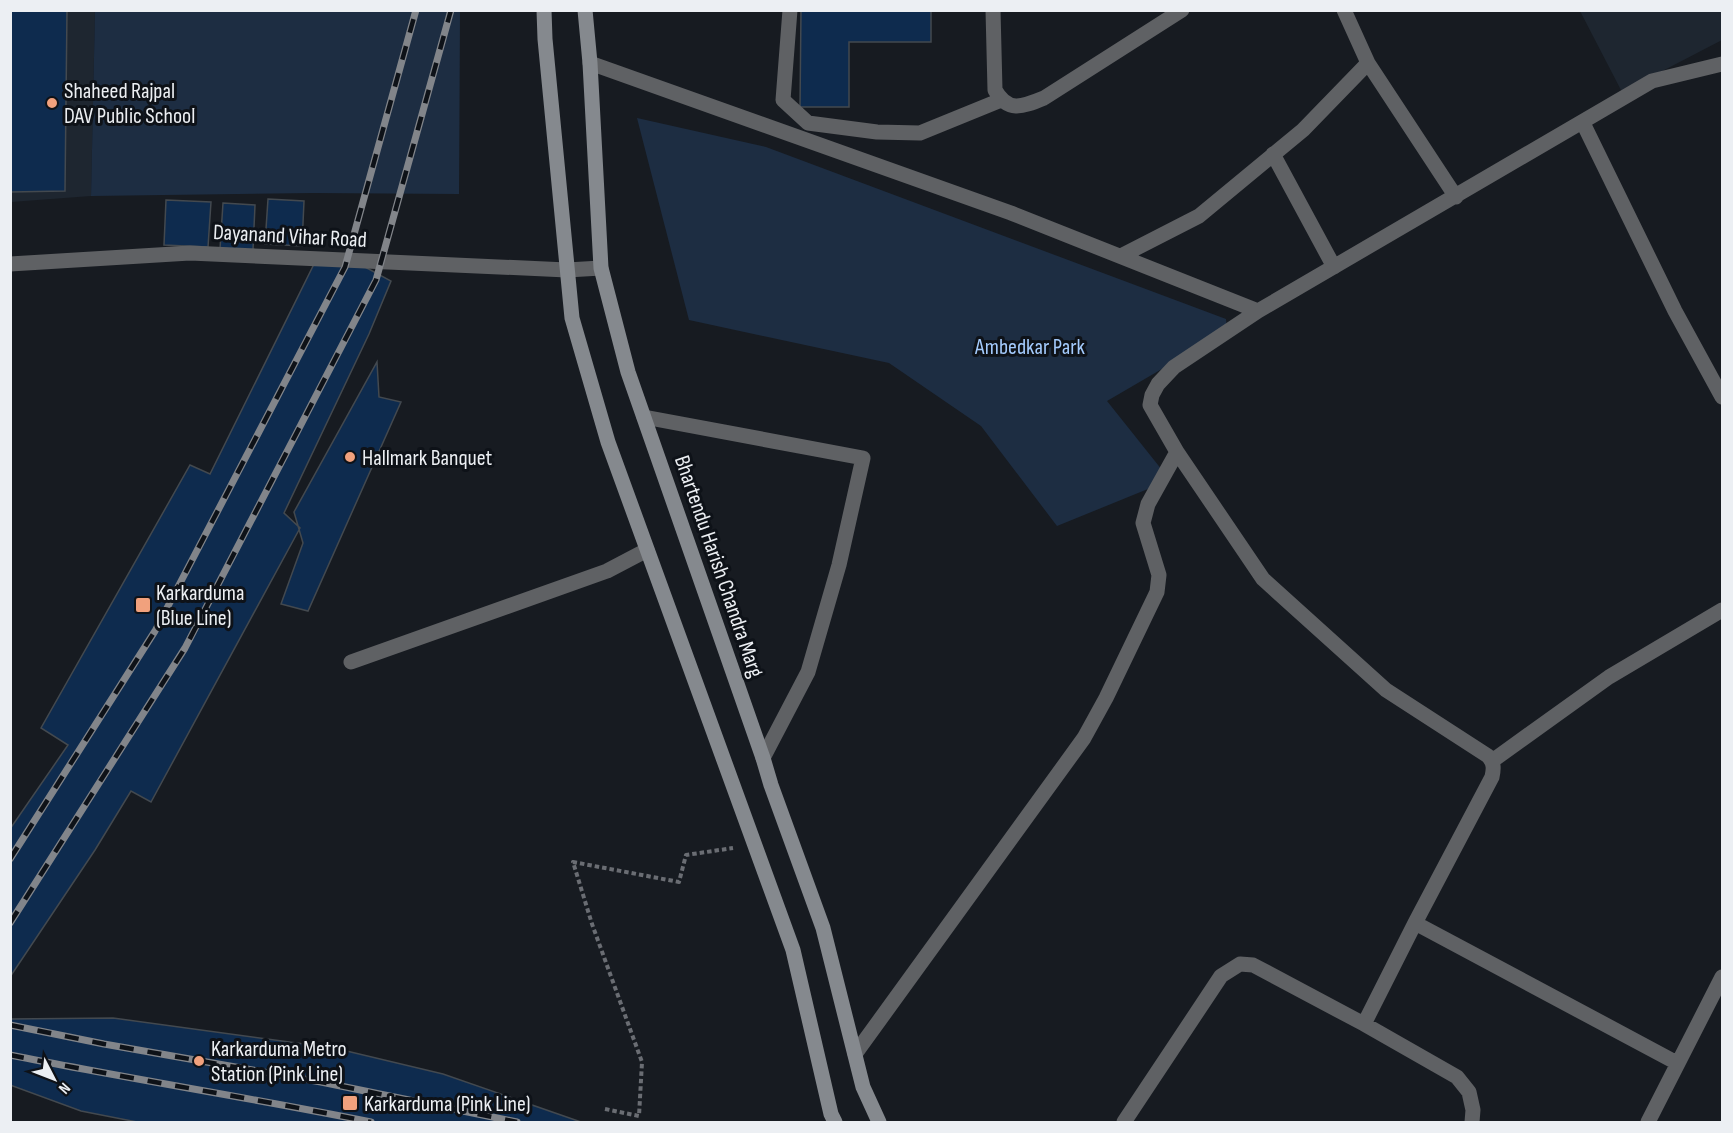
<svg xmlns="http://www.w3.org/2000/svg" width="1733" height="1133" font-family="'Sofia Sans Condensed',sans-serif">
  <rect width="100%" height="100%" fill="#171b21"/>
  <path fill="#1e2630" d="M11 11H95L91 196 11 202Z
    M1580 11H1722V40L1622 92Z"/>
  <path fill="#1d2d42" d="M95 11H460L459 194 313 193 91 196Z
    M637 118 766 147 1226 319 1227 331 1107 401 1170 480 1057 526 981 426 889 363 689 320Z"/>
  <path fill="#0e2b4e" stroke="#43494f" stroke-width="1.5" d="M10 10H67L65 191 10 192Z
    M801 10H931V42H849V107H800Z
    M268 199 304 201 302 246 265 244Z
    M166 200 211 202 208 247 164 245Z
    M223 203 255 205 253 250 220 249Z
    M319 254 352 260 391 281 369 334 284 513 300 528 151 802 131 791 95 850 10 977V829L68 745 41 728 190 465 210 474Z
    M377 362 379 397 401 402 308 611 281 604 303 543 294 512Z
    M113 1018 334 1048 443 1074 581 1122H137L81 1111 10 1085V1019Z"/>
  <g fill="none" stroke-linecap="round" stroke-linejoin="round">
    <path stroke="#6a6d73" stroke-width="4" stroke-dasharray="4.5 3" stroke-linecap="butt" d="M605 1109 639 1116 642 1062 592 924 573 862 679 882 686 855 733 848"/>
    <path stroke="#5f6164" stroke-width="15" d="M790 10 783 100 808 123 877 132 920 133 1001 100
      M993 10 995 90C1008 113 1022 107 1044 98L1182 10
      M351 662 607 571 647 550"/>
    <path stroke="#5f6164" stroke-width="15" d="M1344 10 1368 63
      M590 63 1011 213 1258 311
      M1583 123 1675 311 1722 397
      M1273 154 1334 267
      M1121 256 1199 216 1303 130 1368 63 1456 197
      M10 264 190 253 567 270 601 268
      M644 417 863 458 839 565 808 672 763 758
      M1492 761 1609 677 1722 610
      M1415 923 1677 1063
      M1364 1024 1415 923 1492 777C1494 768 1494 763 1488 756L1386 690 1263 579 1177 452 1150 405 1152 395 1158 384 1174 367 1258 311 1652 81 1722 64
      M855 1054 1084 738 1106 698 1157 592 1159 575 1143 523 1148 504 1177 452
      M1124 1122 1221 976 1240 964 1253 965 1364 1024 1457 1077 1469 1092 1473 1110 1472 1122
      M1648 1122 1722 977"/>
    <path stroke="#85898e" stroke-width="15" d="M544 10 545 39 572 318 608 442 793 950 831 1114 835 1122
      M585 10 590 63 601 268 628 372 763 758 771 785 823 928 863 1087 879 1122"/>
    <g stroke="#82858a" stroke-width="7">
      <path id="rail" d="M10 859 155 631 345 267 416 10
        M10 923 185 648 376 280 451 10
        M10 1025 104 1044 321 1082 517 1122
        M10 1055C130 1079 252 1098 371 1122"/>
    </g>
    <use href="#rail" stroke="#0e1218" stroke-width="4.5" stroke-dasharray="14" stroke-linecap="butt"/>
  </g>
  <g fill="#f1a17d" stroke="#0e1218" stroke-width="2">
    <circle cx="52" cy="103" r="6"/>
    <circle cx="350" cy="457" r="6"/>
    <rect x="135" y="597" width="16" height="16" rx="3"/>
    <circle cx="199" cy="1061" r="6"/>
    <rect x="342" y="1095" width="16" height="16" rx="3"/>
  </g>
  <g text-anchor="middle" stroke-width="6" stroke-linejoin="round" paint-order="stroke">
    <g font-size="22" fill="#eceff3" stroke="#0e1218" text-anchor="start">
      <text x="64" y="98">Shaheed Rajpal<tspan x="64" dy="25">DAV Public School</tspan></text>
      <text x="362" y="465">Hallmark Banquet</text>
      <text x="156" y="600">Karkarduma<tspan x="156" dy="25">(Blue Line)</tspan></text>
      <text x="211" y="1056">Karkarduma Metro<tspan x="211" dy="25">Station (Pink Line)</tspan></text>
      <text x="364" y="1111">Karkarduma (Pink Line)</text>
    </g>
    <g font-size="22" fill="#eceff3" stroke="#0e1218">
      <text transform="translate(290 235) rotate(3)" y="8">Dayanand Vihar Road</text>
      <text transform="translate(720 566) rotate(71)" y="8">Bhartendu Harish Chandra Marg</text>
    </g>
    <g font-size="22" fill="#a4cbfd" stroke="#0e1218">
      <text x="1030" y="354">Ambedkar Park</text>
    </g>
  </g>
  <rect width="1733" height="1133" fill="none" stroke="#eceff3" stroke-width="24"/>
  <g transform="translate(54 1079) rotate(132)" stroke="#0e1218" stroke-width="4.5" paint-order="stroke">
  <path d="M0-4.5L10 22L0 15L-10 22Z" fill="#eceff3"/>
  <text y="-9" font-size="16" font-weight="bold" text-anchor="middle" fill="#eceff3">N</text>
  </g>
</svg>
